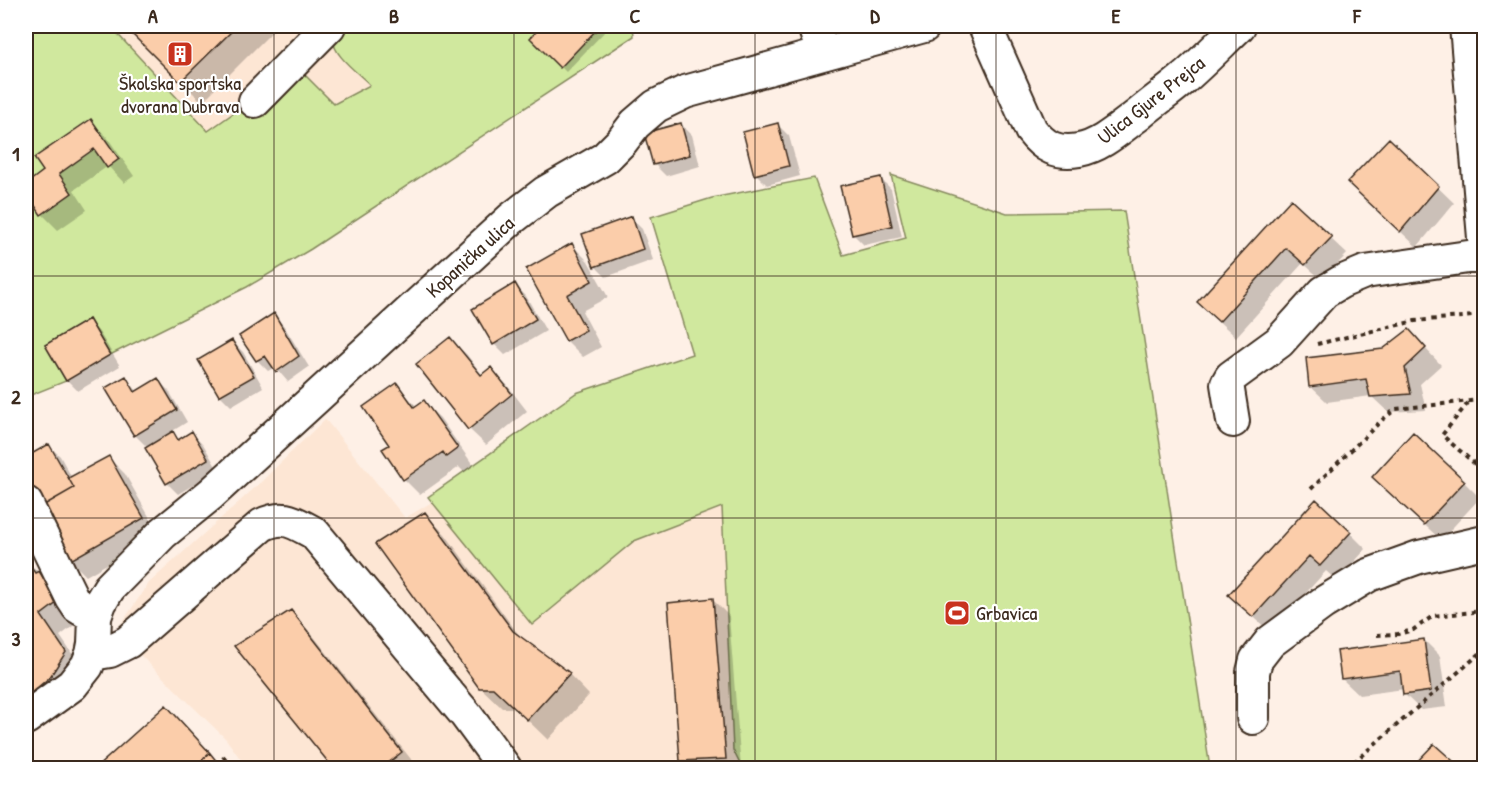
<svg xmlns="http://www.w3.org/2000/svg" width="1510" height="794" font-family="'Patrick Hand',sans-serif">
  <rect width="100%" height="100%" fill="#fef0e6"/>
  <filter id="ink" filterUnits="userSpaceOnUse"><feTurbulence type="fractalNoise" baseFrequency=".0167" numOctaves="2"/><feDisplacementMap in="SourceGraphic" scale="12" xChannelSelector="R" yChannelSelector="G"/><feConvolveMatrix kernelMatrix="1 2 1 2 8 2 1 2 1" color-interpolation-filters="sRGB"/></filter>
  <g filter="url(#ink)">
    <path fill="#fde6d4" d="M110 26H485L334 104 301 71 291 73 248 117 238 110 207 132Z
      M325 419 405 518 432 502 532 624 634 541 722 507 733 750 742 768H247L226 739 135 650 117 630 149 583 260 483Z"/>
    <path fill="#d0e89e" stroke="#86895e" stroke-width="1.5" d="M26 26H110L208 131 238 110 248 117 291 73 301 71 334 104 370 85C361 75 329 53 334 37 336 33 340 29 343 26H633L634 36 311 249 247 287 110 355 89 319 45 345 66 381 26 397Z
      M891 175 1007 213 1124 211 1210 768H742L733 750 722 507 634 541 532 625 428 497 576 393 692 354 651 217 712 198 814 178 843 255 906 238Z"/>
    <path fill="#0003" d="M126 26H278L202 102Z
      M544 26H610L566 72 532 38Z
      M91 121 107 137 134 176 124 183 108 166 74 190 87 210 58 230 42 214 26 190V186L46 172Z
      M681 124 692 135 700 166 666 176 655 165 646 134Z
      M778 125 789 136 800 176 767 185 756 174Z
      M1389 140 1454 203 1417 247 1365 198Z
      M880 178 891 189 902 237 864 245 853 234Z
      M1291 201 1347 254 1322 280 1303 263 1236 337 1215 318Z
      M631 218 642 229 653 260 606 277 595 266Z
      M572 245 588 261 608 297 582 311 601 347 583 357 567 341 528 270Z
      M515 285 526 296 546 331 505 355 494 344Z
      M274 315 284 326 309 367 288 382 275 367 268 371 257 360Z
      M89 321 99 332 120 366 78 391 67 380Z
      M1409 331 1441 365 1420 384 1426 410 1388 412 1371 396 1327 402 1310 386 1384 350Z
      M450 339 467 355 483 376 491 369 507 385 527 411 486 445 469 429Z
      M232 341 243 352 263 387 231 406 220 395Z
      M126 378 138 392 158 380 169 391 187 422 171 432 180 440 192 433 203 444 218 470 178 494 167 483 148 448 135 435 108 388Z
      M397 385 417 407 423 402 440 418 473 465 464 472 459 467 420 495 404 479 391 445Z
      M49 446 60 456 72 478 109 458 125 474 159 534 86 576 70 560 26 482V459Z
      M1464 482 1480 498 1441 540 1390 493Z
      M425 514 445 534 524 642 569 674 589 695 548 740 515 708H502L480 687Z
      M1350 533 1366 549 1337 581 1326 571 1270 632 1230 595Z
      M26 560 60 593 77 623 60 636 86 674 70 697 26 736Z
      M713 600 729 616 741 768H689L681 761Z
      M291 612 311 633 418 768H335L237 647Z
      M1424 640 1440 656 1447 707 1421 710 1404 694V689L1359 695 1342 679Z
      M166 707 224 768H98Z
      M1434 746 1459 768H1413Z"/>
    <path fill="#fbcdaa" stroke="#3b2a1e" stroke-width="1.5" d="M124 26H237L180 82Z
      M542 26H600L560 68 530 38Z
      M91 119 119 159 107 168 94 149 59 174 72 193 41 215 26 192V184L43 171 34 158Z
      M681 123 690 155 653 165 644 133Z
      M778 123 789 166 754 175 743 132Z
      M1389 138 1439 186 1400 232 1347 182Z
      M881 177 892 226 852 235 840 186Z
      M1291 199 1332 237 1305 265 1286 248 1219 322 1197 302Z
      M632 216 643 249 594 267 582 234Z
      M572 243 592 281 567 295 586 330 566 341 526 269Z
      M515 283 536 319 493 345 472 309Z
      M274 313 299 356 276 372 265 356 256 361 239 336Z
      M89 319 110 355 66 381 45 345Z
      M1409 329 1426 348 1405 368 1411 394 1370 397 1366 379 1309 387 1306 358 1383 349Z
      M450 337 481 375 491 367 512 394 468 430 416 364Z
      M232 340 254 376 219 396 198 360Z
      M126 376 135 392 158 378 177 410 134 436 105 388Z
      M397 383 414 407 424 400 458 448 446 457 443 452 403 480 382 449 389 445 363 407Z
      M173 431 178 440 192 431 208 459 166 484 145 448Z
      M1413 432 1465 481 1424 525 1372 477Z
      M49 444 74 488 39 508 26 485V457Z
      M109 456 144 518 69 561 39 508 74 488 69 479 70 477Z
      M1316 499 1351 532 1320 566 1309 556 1253 617 1228 595Z
      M425 512 513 631 570 673 527 720 493 688H479L375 544Z
      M26 561 35 573 39 571 58 602 41 615 66 652 50 677 26 697Z
      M713 598 726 759 680 761 668 603Z
      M291 610 402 752 382 768H333L234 646Z
      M1424 639 1431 691 1403 695 1400 671 1341 679 1337 651Z
      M166 705 210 753 193 768H96Z
      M1434 744 1461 768H1411Z
      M210 753 222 768H193Z"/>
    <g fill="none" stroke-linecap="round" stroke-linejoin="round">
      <g stroke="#3b2a1e" stroke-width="36">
        <path id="minor" d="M814 26 823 53
          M985 26 1031 130C1044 147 1057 154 1079 150 1101 146 1120 128 1138 115 1152 103 1168 92 1182 80 1202 63 1220 44 1239 26
          M1466 26 1484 238
          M255 101 329 26
          M1233 421 1227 384 1231 377 1279 342 1324 292 1341 282 1365 272 1468 257H1484
          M26 503 72 598 78 607 95 617
          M92 654 110 651 128 642 262 525C285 514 293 522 314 533L466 715 505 768
          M26 718 72 685 87 666 92 654 94 644 95 617 100 603 109 588 163 533 211 494 511 219 546 192 605 158 622 141 635 124 656 106 685 92 924 26
          M1253 718V672L1256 660 1270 642 1323 603 1369 575 1419 557 1484 542"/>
      </g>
      <path stroke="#3b2a1e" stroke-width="4" stroke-dasharray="4.5 4.5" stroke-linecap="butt" d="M1317 344 1415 321 1473 316
        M1468 403 1442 435 1484 472
        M1311 489 1382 420 1396 409 1480 400
        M1377 635 1398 634 1413 630 1433 616 1484 611
        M223 756 232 768
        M1347 768 1484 650"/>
      <use href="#minor" stroke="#fff" stroke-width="32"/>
    </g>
  </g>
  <path fill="none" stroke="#3b2a1e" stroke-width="1.5" stroke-opacity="0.55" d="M274 26V768M514 26V768M755 26V768M996 26V768M1236 26V768M26 276H1484M26 518H1484"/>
  <defs>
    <g id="building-square" transform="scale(1.35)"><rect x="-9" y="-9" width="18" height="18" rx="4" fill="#c8321e" stroke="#fff"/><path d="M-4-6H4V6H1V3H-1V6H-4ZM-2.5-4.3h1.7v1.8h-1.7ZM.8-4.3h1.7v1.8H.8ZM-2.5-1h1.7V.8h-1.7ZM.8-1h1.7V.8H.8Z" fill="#fff"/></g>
    <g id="stadium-square" transform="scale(1.35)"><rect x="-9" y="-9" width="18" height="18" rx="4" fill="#c8321e" stroke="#fff"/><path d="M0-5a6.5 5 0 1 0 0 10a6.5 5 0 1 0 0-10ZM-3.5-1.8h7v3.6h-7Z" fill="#fff"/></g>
  </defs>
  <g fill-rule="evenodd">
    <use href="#building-square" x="180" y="54"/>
    <use href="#stadium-square" x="957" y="613"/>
  </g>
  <g text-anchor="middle" stroke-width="4.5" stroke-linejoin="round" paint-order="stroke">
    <g font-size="20" fill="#3b2a1e" stroke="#fff">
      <text x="180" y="90">Školska sportska<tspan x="180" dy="23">dvorana Dubrava</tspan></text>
      <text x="976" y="620" text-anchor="start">Grbavica</text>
    </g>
    <g font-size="20" fill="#3b2a1e" stroke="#fff">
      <text transform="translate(1151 100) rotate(-38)" y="7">Ulica Gjure Prejca</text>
      <text transform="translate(470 257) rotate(-42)" y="7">Kopanička ulica</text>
    </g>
  </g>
  <rect width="1510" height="794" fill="none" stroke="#fff" stroke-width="66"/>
  <rect x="33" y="33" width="1444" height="728" fill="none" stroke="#3b2a1e" stroke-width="2"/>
  <g font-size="20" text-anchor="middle" font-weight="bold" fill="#3b2a1e">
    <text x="153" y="23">A</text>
    <text x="394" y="23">B</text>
    <text x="635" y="23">C</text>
    <text x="875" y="23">D</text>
    <text x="1116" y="23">E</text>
    <text x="1357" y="23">F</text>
    <text x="16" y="161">1</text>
    <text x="16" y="404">2</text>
    <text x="16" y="646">3</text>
  </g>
</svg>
